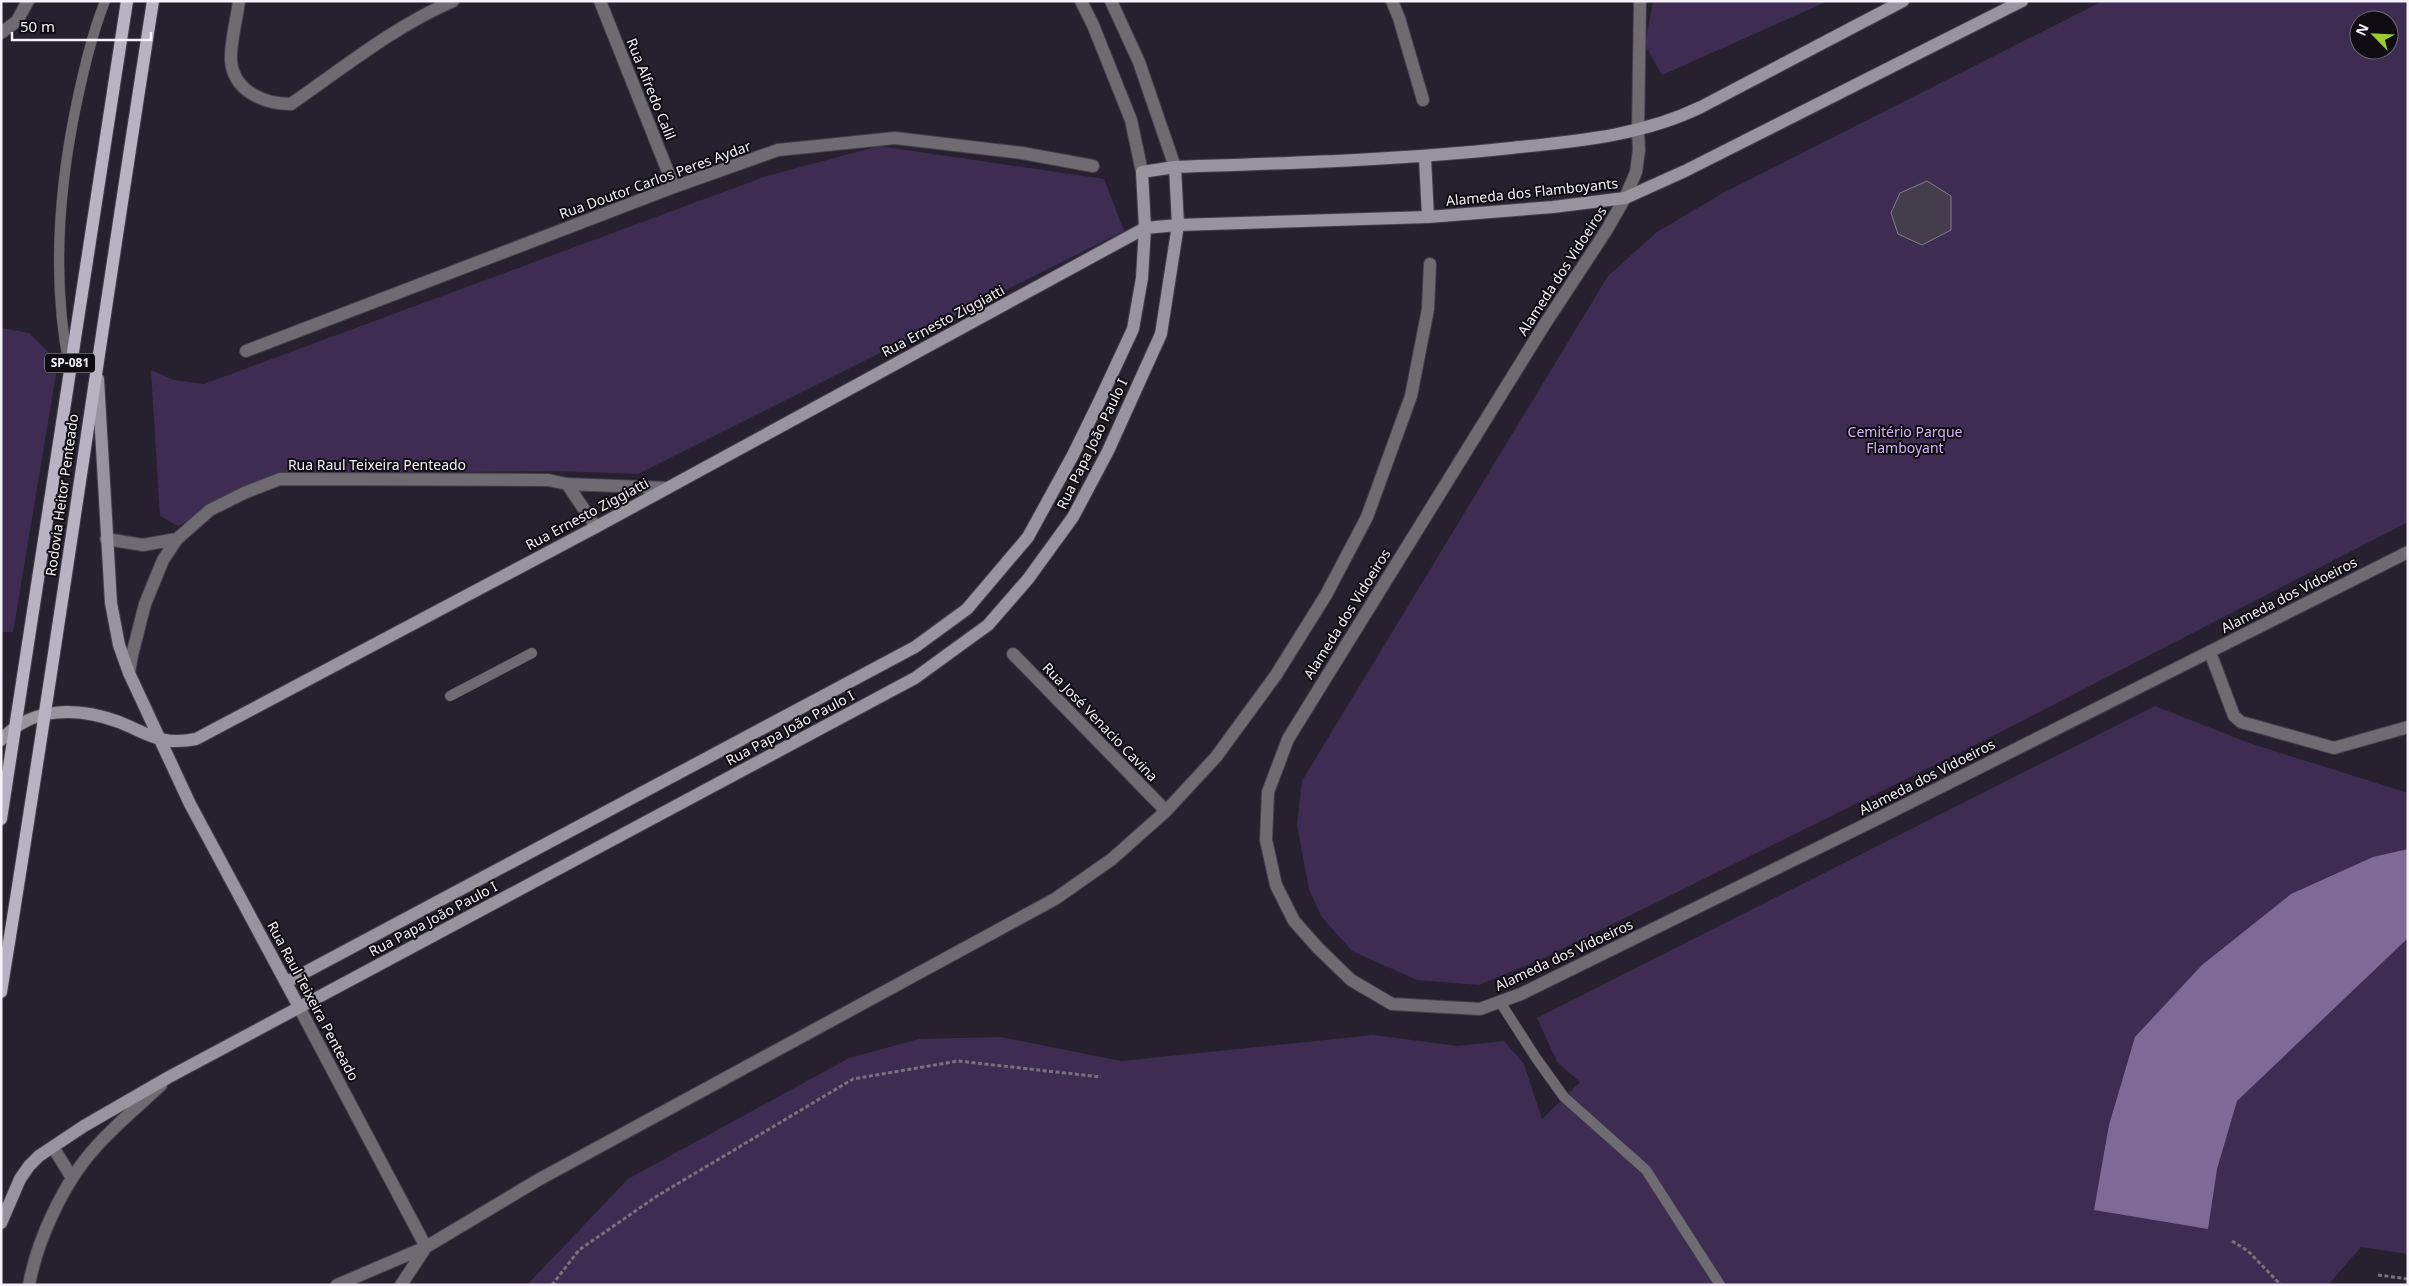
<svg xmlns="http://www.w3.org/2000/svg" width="2409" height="1286" font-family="'Noto Sans',sans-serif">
  <rect width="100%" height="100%" fill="#27212f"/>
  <path fill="#3f2c53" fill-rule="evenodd" d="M1653 1H1828L1662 75 1645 45Z
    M2103 1H2408V522L1985 740 1546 957 1479 985 1417 980 1352 951 1321 916 1309 889 1297 825 1302 781 1608 276 1657 232 1725 192ZM2359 20H2389V50H2359Z
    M879 146 1104 179 1124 231 638 474 558 471 282 474 221 502 178 526 160 516 151 370 174 380 204 384 767 176Z
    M1 328 29 333 58 362 13 632H1Z
    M2155 706 2249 743 2408 793V1254L2361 1247 2328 1285H527L628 1179 849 1058 919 1039 1001 1037 1121 1061 1373 1035 1458 1046 1504 1041 1524 1064 1542 1119 1580 1082 1557 1062 1537 1018Z"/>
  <path fill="#7f6a96" d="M2408 849V938L2237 1101 2217 1169 2208 1229 2094 1210 2109 1125 2135 1037 2202 965 2291 894 2373 857Z"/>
  <path fill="#443d4c" stroke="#837c8d" d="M1927 181 1951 196V230L1922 245 1898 234 1891 213 1900 193Z"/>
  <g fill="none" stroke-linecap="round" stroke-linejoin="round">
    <g stroke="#443e4c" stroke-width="11">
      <path id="lane" d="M69 366C52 281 58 196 75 111 83 73 91 37 105 1
        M450 696 532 653
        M1500 1002 1536 1058 1564 1097 1646 1170 1720 1285"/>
    </g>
    <g stroke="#443e4c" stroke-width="14">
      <path id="street" d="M239 1C237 18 230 43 231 60 233 91 264 104 291 104 343 68 395 26 453 1
        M600 1 674 187
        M1081 1 1093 25 1131 120 1142 172
        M1111 1 1139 62 1175 167
        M1392 1 1399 18 1423 100
        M1640 1 1638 131 1639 150 1636 172 1625 198 1606 231 1543 327 1288 739 1268 792 1266 840 1276 885 1294 921 1318 948 1351 980 1392 1004 1480 1009 1521 994 1883 816 2408 552
        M1 33 17 21 28 1
        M246 351 674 187 778 150 895 138 1022 153 1093 166
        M567 484 596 527
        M106 539 143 545 177 539
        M2210 652 2234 716 2241 722 2334 748 2408 727
        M1013 654 1166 811
        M129 673 132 655 145 604 163 560 177 539 210 510 244 493 280 479 548 480 567 484 667 488
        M299 1007 426 1247 401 1285
        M53 1147 72 1178
        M29 1285C37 1240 64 1182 95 1148 115 1125 139 1106 161 1085
        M337 1285 426 1247 538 1180 1055 899 1112 859 1166 811 1216 757 1276 675 1326 595 1367 517 1411 396 1428 309 1430 264"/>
    </g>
    <g stroke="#443e4c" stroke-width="14">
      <path id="secondary" d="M1425 158 1428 217
        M98 379 111 603 119 645 129 673 190 804 299 1007
        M1 740C32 706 78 707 119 722 149 734 161 746 196 739L596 527 1145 228 1178 225 1428 217 1553 207 1625 198 1685 171 2022 1
        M287 982 915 647 967 609 1028 537 1073 455 1099 402 1133 329 1142 278 1145 228 1142 172 1175 167C1287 163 1399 160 1511 148 1577 141 1641 136 1701 107L1903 1
        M1 1223 20 1179 29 1166 39 1156 84 1126 169 1077 915 678 988 625 1028 579 1073 517 1108 451 1161 334 1178 225 1175 167"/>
    </g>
    <g stroke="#443e4c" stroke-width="14">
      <path id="primary" d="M1 819 127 1
        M1 992C55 662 101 331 153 1"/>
    </g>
    <path stroke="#78727f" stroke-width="3" stroke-dasharray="4 2.5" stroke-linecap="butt" d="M2232 1241 2248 1251 2281 1285
      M2378 1275 2408 1279
      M552 1285 579 1250 657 1196 853 1079 958 1061 1101 1077"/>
    <use href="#lane" stroke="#6e6b72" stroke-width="10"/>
    <use href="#street" stroke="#6e6b72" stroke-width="12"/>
    <use href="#secondary" stroke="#98939f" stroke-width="12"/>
    <use href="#primary" stroke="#b9b2c2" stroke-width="12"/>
  </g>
  <g text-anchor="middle" stroke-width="4" stroke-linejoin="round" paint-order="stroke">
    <rect fill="#0f0c12" stroke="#b1acb5" stroke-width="1" x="45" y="353.5" width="50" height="19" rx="4"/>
    <g font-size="12" font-weight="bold" fill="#f6f1fb">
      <text x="70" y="367">SP-081</text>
    </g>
    <g font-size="14" fill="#f6f1fb" stroke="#0f0c12">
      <text transform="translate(651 89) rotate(68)" y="5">Rua Alfredo Calil</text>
      <text transform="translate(655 180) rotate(-20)" y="5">Rua Doutor Carlos Peres Aydar</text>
      <text transform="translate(1532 192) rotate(-6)" y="5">Alameda dos Flamboyants</text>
      <text transform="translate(1562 271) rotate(-57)" y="5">Alameda dos Vidoeiros</text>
      <text transform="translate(943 321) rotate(-28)" y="5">Rua Ernesto Ziggiatti</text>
      <text transform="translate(1092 444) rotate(-64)" y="5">Rua Papa João Paulo I</text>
      <text x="377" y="470">Rua Raul Teixeira Penteado</text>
      <text transform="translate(62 495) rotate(-82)" y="5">Rodovia Heitor Penteado</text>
      <text transform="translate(587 514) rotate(-28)" y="5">Rua Ernesto Ziggiatti</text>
      <text transform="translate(2289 595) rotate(-27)" y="5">Alameda dos Vidoeiros</text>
      <text transform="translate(1347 614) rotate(-58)" y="5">Alameda dos Vidoeiros</text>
      <text transform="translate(1100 722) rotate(46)" y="5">Rua José Venacio Cavina</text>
      <text transform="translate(790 728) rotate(-28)" y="5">Rua Papa João Paulo I</text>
      <text transform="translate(1927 777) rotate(-27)" y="5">Alameda dos Vidoeiros</text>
      <text transform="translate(433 919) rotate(-28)" y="5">Rua Papa João Paulo I</text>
      <text transform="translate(1564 955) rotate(-25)" y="5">Alameda dos Vidoeiros</text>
      <text transform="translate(313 1001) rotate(62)" y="5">Rua Raul Teixeira Penteado</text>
    </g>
    <g font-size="14" fill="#d4b3f9" stroke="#0f0c12">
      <text x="1905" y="437">Cemitério Parque<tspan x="1905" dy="16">Flamboyant</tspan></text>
    </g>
  </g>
  <rect width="2409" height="1286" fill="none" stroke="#f6f1fb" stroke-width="5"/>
  <g transform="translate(2374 35) rotate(294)"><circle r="24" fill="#0f0c12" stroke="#6b686f"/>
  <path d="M0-4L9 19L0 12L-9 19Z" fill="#9ccb32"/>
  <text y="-8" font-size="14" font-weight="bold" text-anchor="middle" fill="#f6f1fb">N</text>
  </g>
  <path d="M12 32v8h139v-8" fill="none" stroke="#f6f1fb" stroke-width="2.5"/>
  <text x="20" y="32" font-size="15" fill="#f6f1fb" stroke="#0f0c12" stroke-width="4" paint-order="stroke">50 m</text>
</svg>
